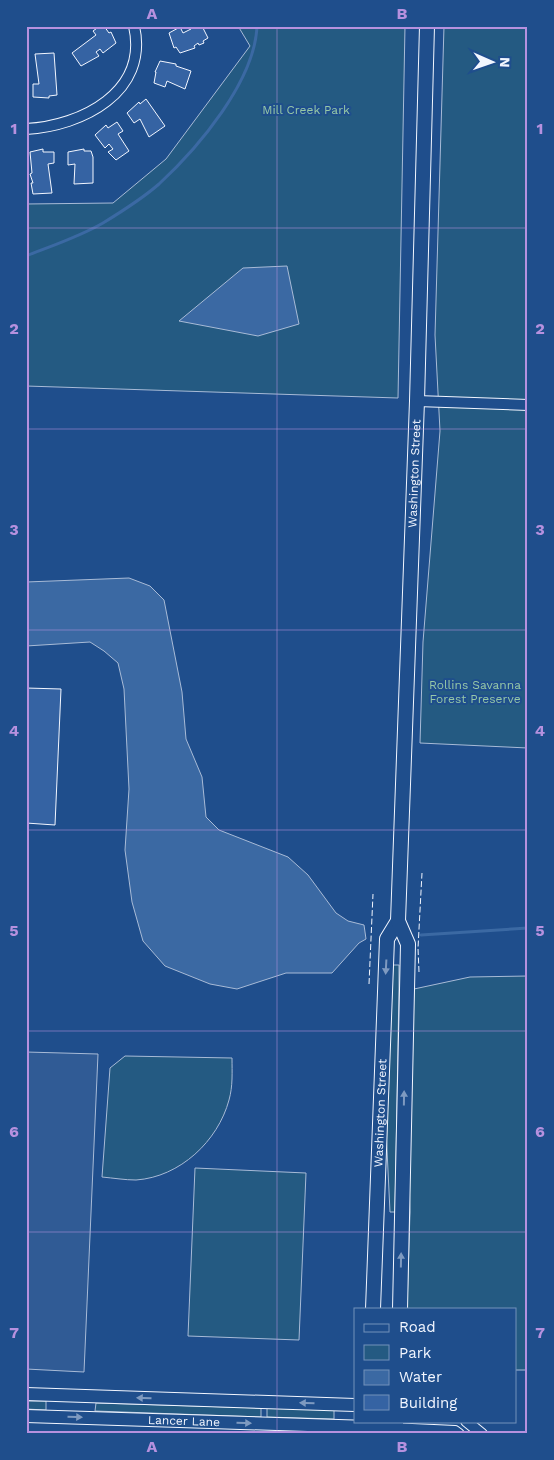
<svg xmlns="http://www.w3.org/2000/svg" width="554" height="1460" font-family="'Work Sans',sans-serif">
  <rect width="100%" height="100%" fill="#1f4e8c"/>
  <path fill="#245a82" stroke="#a8bbd7" d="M238 26H405L398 398 26 386V204L113 203 166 159 250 46Z
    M444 26H528V748L420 743 423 642 440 431 435 335Z
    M393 965H399V988L395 1212H390L386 1129Z
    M528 976V1370H515V1309H407L410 1212 408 1140 414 989 470 977Z
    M125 1056 232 1058C232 1072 233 1086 229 1100 218 1141 180 1177 136 1180 125 1180 113 1178 102 1177L110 1068Z
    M195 1168 306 1173 299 1340 188 1336Z
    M26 1401H46V1410L26 1409Z
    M96 1403 261 1408V1417L95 1411Z
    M267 1408 334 1410V1419L267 1417Z"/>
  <path fill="#305b95" stroke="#a8bbd7" d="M26 1052 98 1054 84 1372 26 1369Z"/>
  <path fill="#3b69a3" stroke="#a8bbd7" d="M287 266 299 324 258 336 179 321 243 268Z
    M129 578 150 586 164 600 182 692 186 739 202 777 206 817 219 830 288 857 308 875 336 913 348 921 364 925 366 939 359 943 332 973H286L237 989 210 984 165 966 143 941 132 902 125 850 129 789 124 689 118 663 104 651 90 642 26 646V582Z"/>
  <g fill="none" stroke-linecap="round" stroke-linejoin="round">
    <path stroke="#3b69a3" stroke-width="3" d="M26 256C51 246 79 237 103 223 121 212 143 198 159 184 198 148 255 81 257 26
      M421 935 528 928"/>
  </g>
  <path fill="#3563a3" stroke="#f2f6ff" d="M100 26H104L109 33 111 32 116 43 103 53 100 49 96 52 99 56 81 66 72 53 96 35 93 31Z
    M202 26 208 38 203 41 204 43 199 45 198 43 194 46 195 48 180 53 176 47 174 48 169 33 180 27 183 33 191 29V26Z
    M54 53 57 95 49 96V98L33 97V84H39L35 54Z
    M160 61 176 64V66L191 71 185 89 167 81 165 87 154 83 156 72H155Z
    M146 99 165 126 149 137 140 119 134 123 127 113 139 102 140 104Z
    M117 122 123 131 118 134 129 151 116 160 108 152 113 149 109 144 105 148 95 135 106 125 108 128Z
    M43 149V152H54V163L48 164 52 193 33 194 31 183H33L30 174 32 173 30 152Z
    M84 149V151H91L93 157V183L74 184 75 164 68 165V152Z
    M26 688 61 689 55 825 26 823Z"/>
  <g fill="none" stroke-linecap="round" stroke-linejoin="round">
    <g stroke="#f2f6ff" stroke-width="12">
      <path id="minor" d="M26 129C82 126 149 92 134 26
        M417 401 528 405
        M466 1421 482 1434
        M369 1427 455 1431 459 1434"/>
    </g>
    <g stroke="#f2f6ff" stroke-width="14">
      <g id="tertiary">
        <path d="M26 1394 355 1405"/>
        <path id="s1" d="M26 1416 369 1427"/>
      </g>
    </g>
    <g stroke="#f2f6ff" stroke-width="16">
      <g id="secondary">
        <path id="s2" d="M373 1309 387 939 398 921"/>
        <path id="s3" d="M400 1309 408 944 398 921 417 401 427 26"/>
        <path d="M369 1434V1421"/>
        <path d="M396 1434V1421"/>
      </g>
    </g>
    <use href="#minor" stroke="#1f4e8c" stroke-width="10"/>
    <use href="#tertiary" stroke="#1f4e8c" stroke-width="12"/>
    <use href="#secondary" stroke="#1f4e8c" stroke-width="14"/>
    <path stroke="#f2f6ff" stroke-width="1" stroke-dasharray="6 2.5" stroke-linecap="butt" d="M419 972 418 948 422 873
      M369 984 373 894"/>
  </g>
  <defs><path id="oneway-solid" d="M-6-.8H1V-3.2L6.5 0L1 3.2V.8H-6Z" transform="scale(1.25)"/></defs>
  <g fill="#7e9ac0">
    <use href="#oneway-solid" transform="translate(386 967) rotate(93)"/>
    <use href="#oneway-solid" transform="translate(404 1098) rotate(-89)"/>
    <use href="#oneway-solid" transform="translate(401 1260) rotate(-89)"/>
    <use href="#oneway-solid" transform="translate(144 1398) rotate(-178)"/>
    <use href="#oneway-solid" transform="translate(307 1403) rotate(-178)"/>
    <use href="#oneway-solid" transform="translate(75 1417) rotate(2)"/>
    <use href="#oneway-solid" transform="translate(244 1423) rotate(2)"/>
  </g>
  <path fill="none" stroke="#b691df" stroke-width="1" stroke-opacity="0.55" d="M277 26V1434M26 228H528M26 429H528M26 630H528M26 830H528M26 1031H528M26 1232H528"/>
  <g text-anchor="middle" stroke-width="4" stroke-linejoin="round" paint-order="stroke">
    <g font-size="12" fill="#97c8a6" stroke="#1f4e8c">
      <text x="306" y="114">Mill Creek Park</text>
      <text x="475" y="689">Rollins Savanna<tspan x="475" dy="14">Forest Preserve</tspan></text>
    </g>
    <g font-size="12" fill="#f2f6ff" stroke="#1f4e8c">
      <text dy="4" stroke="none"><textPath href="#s3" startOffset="838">Washington Street</textPath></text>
      <text dy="4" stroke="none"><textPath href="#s2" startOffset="196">Washington Street</textPath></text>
      <text dy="4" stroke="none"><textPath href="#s1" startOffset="158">Lancer Lane</textPath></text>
    </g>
  </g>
  <rect width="554" height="1460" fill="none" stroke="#1f4e8c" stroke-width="55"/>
  <rect x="354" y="1308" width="162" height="115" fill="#1f4e8c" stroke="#7391ba"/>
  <rect x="364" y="1324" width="25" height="8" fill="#1f4e8c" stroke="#7391ba"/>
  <text x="399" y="1332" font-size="15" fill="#f2f6ff">Road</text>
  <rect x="364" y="1345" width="25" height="15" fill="#245a82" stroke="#7391ba"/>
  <text x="399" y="1358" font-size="15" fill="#f2f6ff">Park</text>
  <rect x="364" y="1370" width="25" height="15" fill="#3b69a3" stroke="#7391ba"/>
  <text x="399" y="1382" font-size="15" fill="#f2f6ff">Water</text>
  <rect x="364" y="1395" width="25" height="15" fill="#3563a3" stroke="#7391ba"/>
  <text x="399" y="1408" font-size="15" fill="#f2f6ff">Building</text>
  <g transform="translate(492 62) rotate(92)" stroke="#1f4e8c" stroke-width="4" paint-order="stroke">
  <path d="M0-4L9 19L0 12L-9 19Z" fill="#f2f6ff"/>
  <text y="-8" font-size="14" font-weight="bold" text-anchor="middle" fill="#f2f6ff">N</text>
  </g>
  <rect x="28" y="28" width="498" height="1404" fill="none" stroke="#b691df" stroke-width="2"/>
  <g font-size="16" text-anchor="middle" font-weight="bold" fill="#b691df">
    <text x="152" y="19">A</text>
    <text x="402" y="19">B</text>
    <text x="14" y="134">1</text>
    <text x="540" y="134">1</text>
    <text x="14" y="334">2</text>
    <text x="540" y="334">2</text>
    <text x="14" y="535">3</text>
    <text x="540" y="535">3</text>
    <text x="14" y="736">4</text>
    <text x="540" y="736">4</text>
    <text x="14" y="936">5</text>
    <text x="540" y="936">5</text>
    <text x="14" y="1137">6</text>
    <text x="540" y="1137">6</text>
    <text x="14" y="1338">7</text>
    <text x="540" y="1338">7</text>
    <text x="152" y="1452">A</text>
    <text x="402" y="1452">B</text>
  </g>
</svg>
